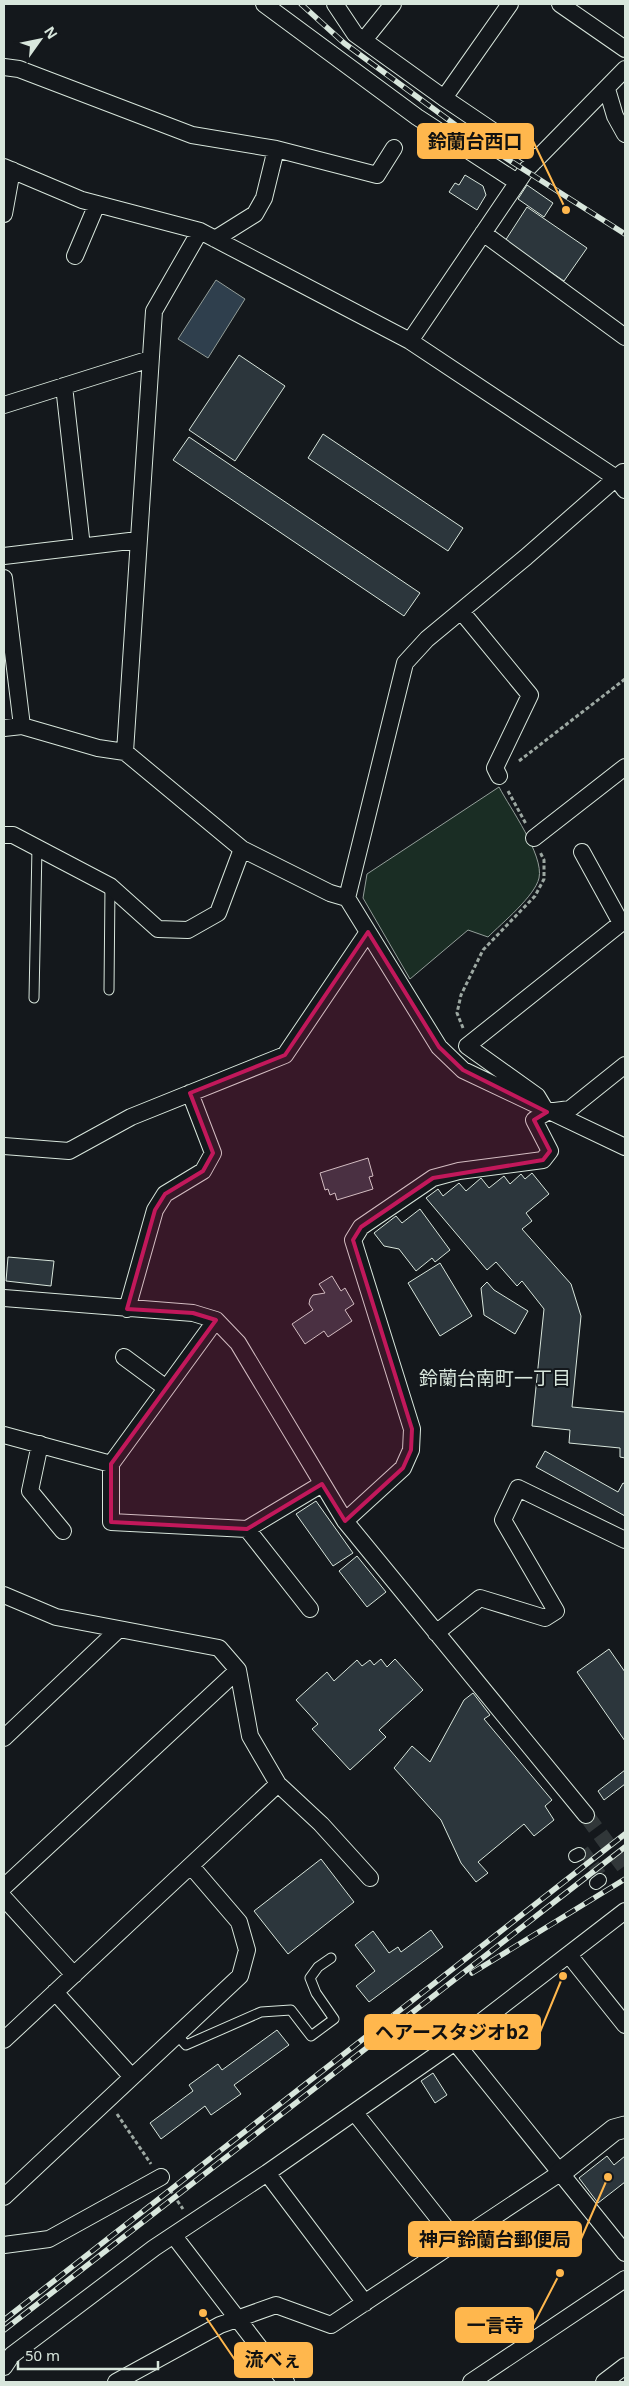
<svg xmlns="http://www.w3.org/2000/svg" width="629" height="2386" font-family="'Noto Sans','Noto Sans JP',sans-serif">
  <rect width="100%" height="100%" fill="#14181c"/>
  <path fill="#1a2d24" stroke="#939e99" d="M499 787C510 808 544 855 539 878 535 896 502 923 488 937L468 930 410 979 363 898 367 874Z"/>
  <path fill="#2f3f4d" stroke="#939e99" d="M216 280 245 299 208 358 178 339Z"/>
  <path fill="#2c363c" stroke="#d8e6dc" d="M465 175 483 186 486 195 477 210 449 192 455 183 459 185Z
    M527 185 553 203 544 217 518 199Z
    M527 207 587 248 564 281 505 241Z
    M239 355 285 386 235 461 189 430Z
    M323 434 463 528 448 551 308 458Z
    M189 437 420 593 404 616 173 460Z
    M368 1158 373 1176 369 1177 373 1189 337 1200 335 1193 330 1195 328 1189 325 1190 320 1173Z
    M532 1173 549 1194 526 1213 532 1221 522 1229 571 1284 581 1316 572 1407 625 1412V1458L620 1457V1448L569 1443 570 1430 532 1426 544 1309 522 1281 517 1286 496 1262 487 1270 426 1198 438 1189 443 1196 459 1183 466 1191 481 1178 489 1188 504 1176 510 1184 521 1174 525 1179Z
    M420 1209 450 1250 435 1262 432 1258 416 1271 399 1249 384 1246 374 1233 396 1216 402 1223Z
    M8 1257 54 1261 51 1286 6 1281Z
    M440 1263 472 1316 440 1336 408 1283Z
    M332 1276 341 1291 345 1288 354 1304 345 1310 352 1321 328 1337 324 1331 305 1344 292 1324 313 1310 309 1304 310 1299 313 1295 325 1293 319 1284Z
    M487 1282 494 1290 528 1311 515 1334 484 1315 481 1288Z
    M545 1451 618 1492 623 1483 625 1484V1516L536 1467Z
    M316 1501 353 1553 333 1566 296 1514Z
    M357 1556 386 1592 367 1607 339 1571Z
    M609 1649 625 1672V1741L577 1672Z
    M381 1659 387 1667 395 1659 423 1690 379 1730 386 1737 350 1770 312 1729 318 1724 296 1700 327 1672 334 1681 357 1660 362 1666 370 1660 374 1665Z
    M473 1693 490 1715 484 1719 552 1800 545 1806 554 1820 534 1836 524 1824 478 1862 488 1873 476 1882 461 1863 441 1820 394 1768 412 1746 430 1762 464 1700Z
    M625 1770V1784L604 1800 598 1791Z
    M321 1859 354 1902 288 1954 254 1911Z
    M431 1930 443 1947 369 2002 356 1986 375 1971 355 1945 373 1931 389 1953 398 1947 401 1952Z
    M277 2030 289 2045 234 2085 241 2094 211 2115 205 2106 161 2139 150 2123 193 2091 189 2085 218 2064 222 2070Z
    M433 2073 447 2095 435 2103 421 2081Z
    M607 2156 614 2165 625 2156V2182L598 2203 579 2178Z"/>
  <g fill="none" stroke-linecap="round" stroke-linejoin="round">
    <path stroke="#313739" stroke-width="12" stroke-dasharray="12 6" stroke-linecap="butt" d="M583 1850 603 1878 596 1883"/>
    <path stroke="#313739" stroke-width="16" stroke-dasharray="16 8" stroke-linecap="butt" d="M586 1815 625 1868"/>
    <g stroke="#d8e6dc" stroke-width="11">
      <path id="service" d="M109 990 110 886
        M34 998 37 847
        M177 2035 186 2045 261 2012 291 2010 311 2036 334 2019 316 1993 310 1978 318 1967 331 1958"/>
    </g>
    <g stroke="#d8e6dc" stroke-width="14">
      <path id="pedestrian" d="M575 1856 579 1854
        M596 1883 600 1880"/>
    </g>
    <g stroke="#d8e6dc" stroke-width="18">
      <path id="minor" d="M264 4 417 117 517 182
        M335 4 355 34 444 98 536 160
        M560 4 625 49
        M364 40 393 4
        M4 67 19 69 192 135 276 149 377 175 394 148
        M607 89 615 116 625 134
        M444 98 510 4
        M4 167 82 200 200 231 410 341 616 478 625 490
        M4 214 12 170
        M483 233 625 337
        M215 239 255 214 264 198 276 149
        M75 256 97 204
        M410 341 526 170 625 69
        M64 386 82 547
        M4 405 150 359
        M4 556 138 540
        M4 578 22 726
        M461 611 530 695 495 768 499 776
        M4 728 22 726 98 748 125 752 242 849 330 893 347 898 439 1047 463 1070 625 1147
        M125 752 154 311 200 231
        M4 835H13L110 886 158 929 188 930 218 913 242 849
        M534 838 625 767
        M582 852 621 923
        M347 898 405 663 427 639 526 557 623 472
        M543 1106 537 1096 467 1046 625 920
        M4 1146 69 1151 131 1117 285 1055 368 932
        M4 1298 193 1313 216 1320 238 1343 345 1521 586 1815
        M127 1309 155 1210 165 1194 203 1171 213 1153 190 1093
        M216 1320 111 1464V1522L247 1529 322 1484
        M124 1357 166 1388
        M4 1435 111 1464
        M40 1444 30 1491 63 1531
        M345 1521 403 1468 411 1450 412 1429 353 1240 361 1227 433 1178 459 1171 543 1160 550 1151 534 1120 547 1112 570 1109 625 1065
        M247 1529 310 1609
        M4 1595 56 1617 219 1648 238 1670 250 1736 278 1784 321 1824 370 1878
        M436 1633 480 1598 545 1618 556 1611 503 1520 518 1488 625 1540
        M4 1738 118 1630
        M4 1887 238 1670
        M4 1898 74 1975
        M569 1955 625 2025
        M55 1992 132 2077
        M4 2040 278 1784
        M455 2042 625 2253
        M355 2113 457 2242
        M267 2173 365 2303
        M4 2197 240 1976 247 1950 239 1922 191 1866
        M174 2236 286 2382
        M4 2245 49 2239 161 2177
        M4 2367 12 2355 154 2248 267 2173 455 2042 625 1911
        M116 2382 220 2325 276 2305 331 2325 560 2173
        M471 2382 625 2279
        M604 2382 625 2366"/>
    </g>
    <g stroke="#d8e6dc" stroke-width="23">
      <path id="tertiary" d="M560 2173 614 2130 625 2127"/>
    </g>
    <path stroke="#9da8a2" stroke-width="3" stroke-dasharray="4 2.5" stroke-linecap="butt" d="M519 761 625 679
      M508 791 526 824
      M463 1028 457 1013 461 995 483 950 535 896 544 879V860L540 852
      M117 2114 151 2164
      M170 2190 183 2209"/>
    <use href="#service" stroke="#14181c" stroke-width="9"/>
    <use href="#pedestrian" stroke="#14181c" stroke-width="12"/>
    <use href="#minor" stroke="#14181c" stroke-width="16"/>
    <use href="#tertiary" stroke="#14181c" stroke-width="21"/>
    <g stroke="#d8e6dc" stroke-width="5.5">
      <path id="rail" d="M301 4 344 43 465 132 625 234
        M472 1973 625 1879
        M4 2320 625 1834
        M4 2330 625 1847"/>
    </g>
    <use href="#rail" stroke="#14181c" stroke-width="4" stroke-dasharray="11" stroke-linecap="butt"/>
  </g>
  <path fill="#c2185b" fill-opacity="0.2" stroke="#c2185b" stroke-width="4" stroke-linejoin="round" d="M368 932 439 1047 463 1070 547 1112 534 1120 550 1151 543 1160 433 1178 361 1227 353 1240 412 1429 411 1450 403 1468 345 1521 322 1484 247 1529 111 1522V1464L216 1320 193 1313 127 1309 155 1210 165 1194 203 1171 213 1153 190 1093 285 1055Z"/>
  <g text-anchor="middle" stroke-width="4" stroke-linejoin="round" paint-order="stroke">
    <g font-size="19" fill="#d8e6dc" stroke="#14181c">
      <text x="495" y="1385">鈴蘭台南町一丁目</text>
    </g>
  </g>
  <path fill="none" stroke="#ffb74d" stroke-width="2" d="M566 210L533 141M563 1976L540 2032M608 2177L581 2239M560 2273L533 2325M203 2313L235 2360"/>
  <g fill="#ffb74d" stroke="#14181c" stroke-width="2">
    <circle cx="566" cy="210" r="5"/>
    <circle cx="563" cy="1976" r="5"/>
    <circle cx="608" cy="2177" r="5"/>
    <circle cx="560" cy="2273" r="5"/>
    <circle cx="203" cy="2313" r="5"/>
  </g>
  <g fill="#ffb74d" stroke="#ffb74d" stroke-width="2">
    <rect x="418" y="124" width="115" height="34" rx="5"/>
    <rect x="365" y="2015" width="175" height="34" rx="5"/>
    <rect x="409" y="2222" width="172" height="34" rx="5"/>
    <rect x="456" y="2308" width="77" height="34" rx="5"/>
    <rect x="235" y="2343" width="77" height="34" rx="5"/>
  </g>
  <g font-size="19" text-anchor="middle" font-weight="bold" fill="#111">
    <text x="475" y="148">鈴蘭台西口</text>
    <text x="452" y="2039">ヘアースタジオb2</text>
    <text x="495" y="2246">神戸鈴蘭台郵便局</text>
    <text x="495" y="2332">一言寺</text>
    <text x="273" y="2366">流べぇ</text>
  </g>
  <rect width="629" height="2386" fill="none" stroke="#d8e6dc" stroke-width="10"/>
  <g transform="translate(40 40) rotate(57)" stroke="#14181c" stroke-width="4" paint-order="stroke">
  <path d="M0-4L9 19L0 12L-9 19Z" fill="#d8e6dc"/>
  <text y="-8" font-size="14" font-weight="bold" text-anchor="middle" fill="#d8e6dc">N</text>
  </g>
  <path d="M18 2361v8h140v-8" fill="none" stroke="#d8e6dc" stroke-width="2.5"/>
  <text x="25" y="2361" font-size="15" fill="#d8e6dc" stroke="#14181c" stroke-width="4" paint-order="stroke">50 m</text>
</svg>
